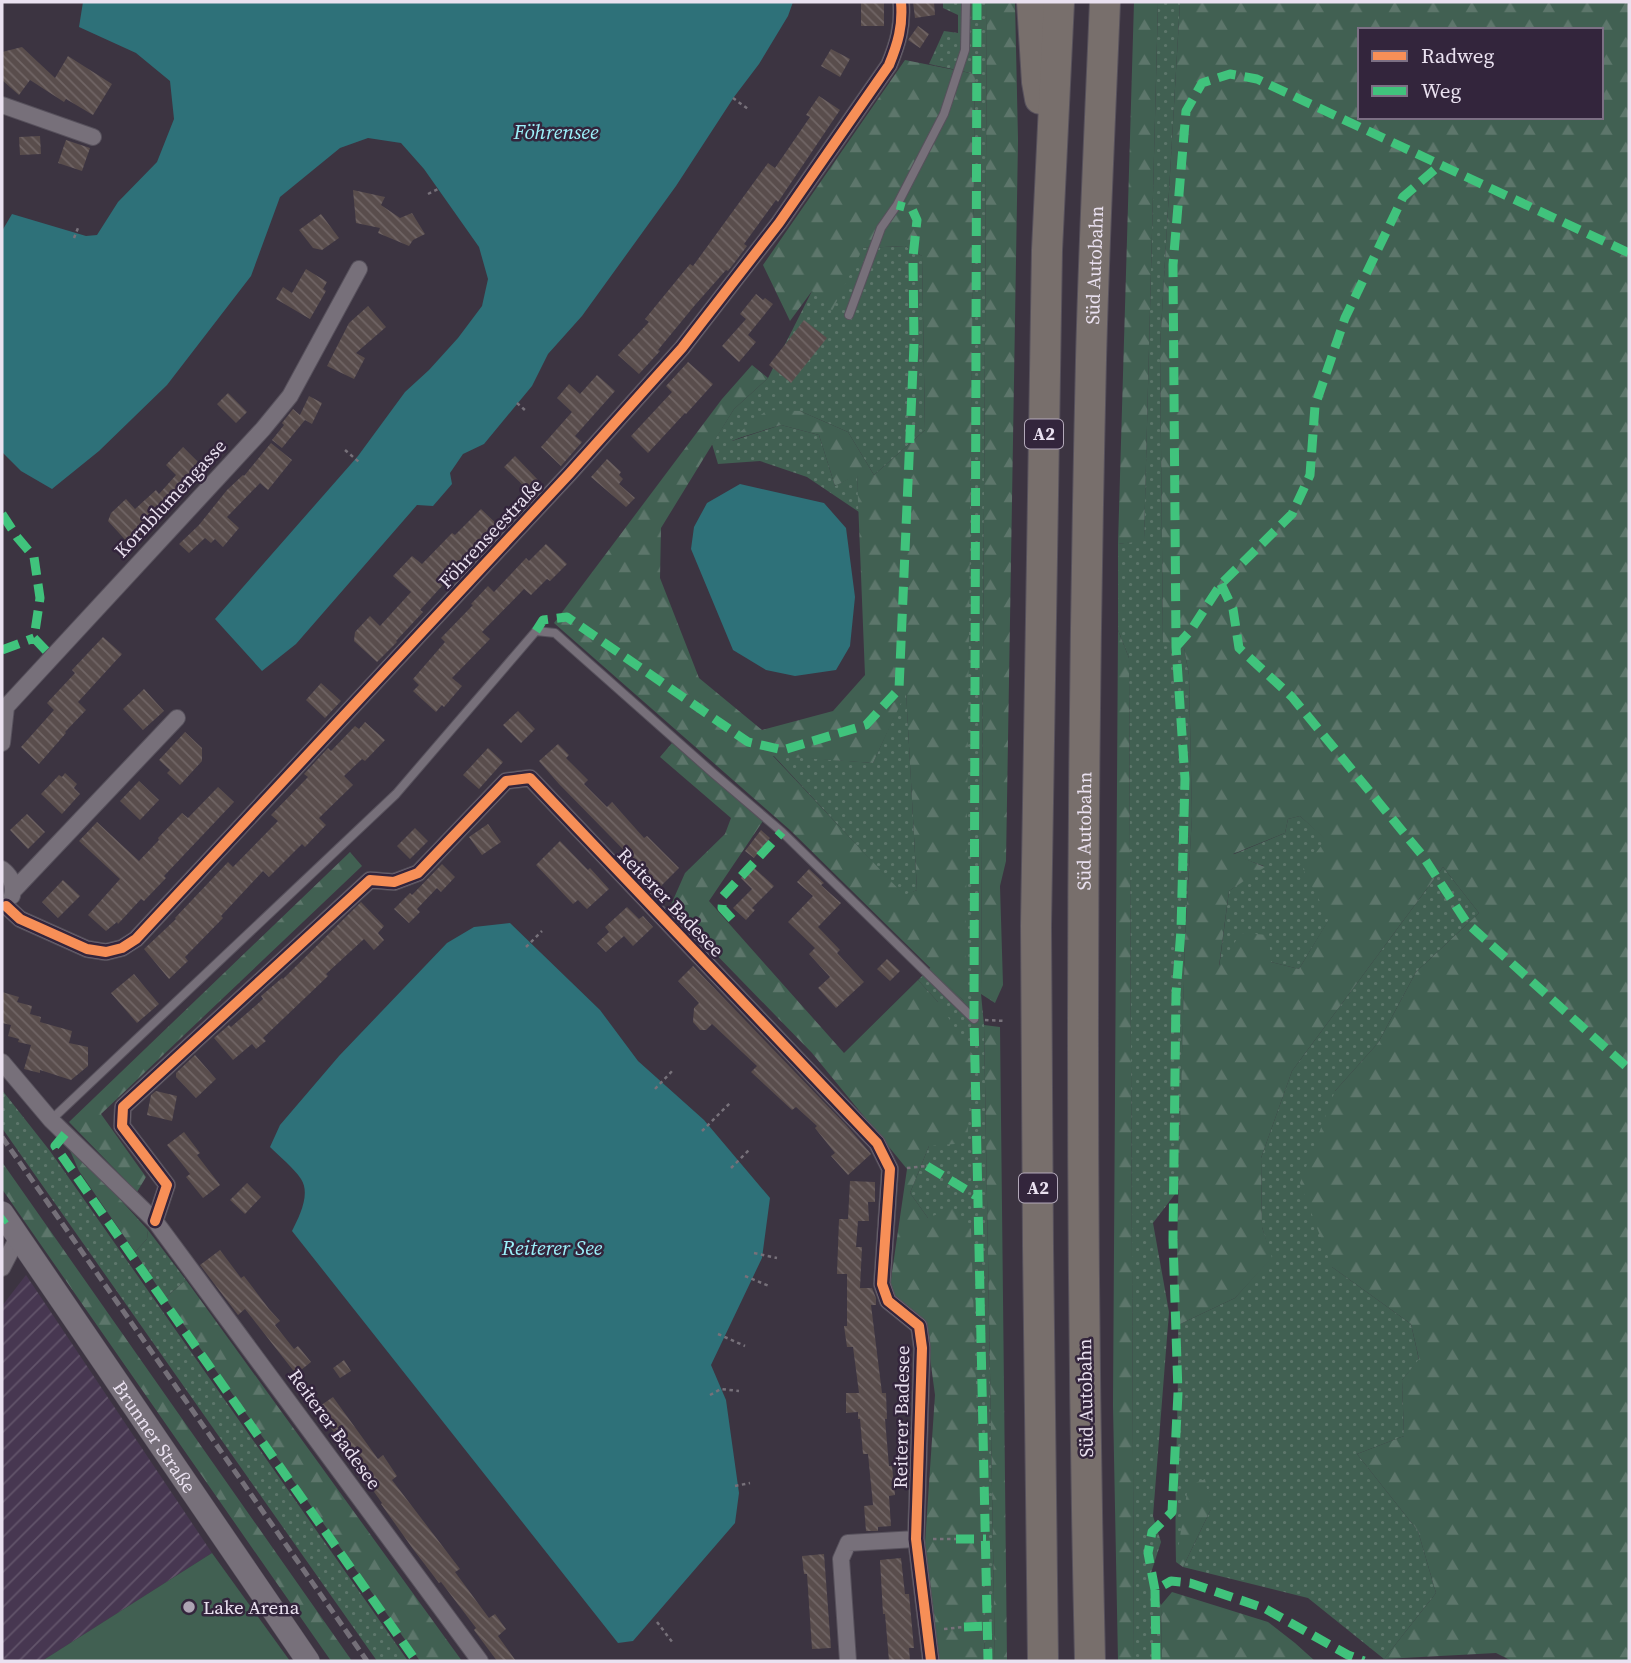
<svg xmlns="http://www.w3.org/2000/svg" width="1631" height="1663" font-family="'Source Serif 4',serif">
  <defs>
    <pattern id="industrial-furrows" width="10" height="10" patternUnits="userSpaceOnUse" patternTransform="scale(1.75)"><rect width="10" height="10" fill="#473751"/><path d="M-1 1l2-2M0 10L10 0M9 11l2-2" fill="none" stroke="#62546a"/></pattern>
    <pattern id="grass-dots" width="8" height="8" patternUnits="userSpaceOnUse" patternTransform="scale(1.75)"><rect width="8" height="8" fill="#416052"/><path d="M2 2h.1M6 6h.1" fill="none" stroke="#5d766b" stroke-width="1.8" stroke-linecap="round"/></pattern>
    <pattern id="forest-firs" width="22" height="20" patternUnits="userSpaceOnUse" patternTransform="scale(1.75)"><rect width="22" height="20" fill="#416052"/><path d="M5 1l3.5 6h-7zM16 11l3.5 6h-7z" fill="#5d766b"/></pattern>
    <pattern id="building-back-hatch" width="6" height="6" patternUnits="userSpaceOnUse" patternTransform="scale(1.75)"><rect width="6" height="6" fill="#594d4c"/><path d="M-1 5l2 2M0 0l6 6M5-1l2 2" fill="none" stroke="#716666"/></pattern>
  </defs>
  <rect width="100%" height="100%" fill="#3c3441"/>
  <path fill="url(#industrial-furrows)" d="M26 1275 212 1553 42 1661H2V1306Z"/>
  <path fill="url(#grass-dots)" d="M943 2H987L981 994 984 1025 995 1661H985L984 1632 928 1218 910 1193 929 1146 938 1002 918 980 931 967 964 1001 975 74 929 64 944 31 958 33V15L943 8Z
    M1158 2H1180L1160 347 1163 645 1184 648 1189 675 1192 816 1185 939 1179 1189 1153 1223 1169 1312 1153 1516 1161 1542 1149 1579 1161 1605 1162 1661H1134L1129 658 1118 630V544L1144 540Z
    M905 246 922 256 925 430 874 475 848 432 800 411 732 441 781 425 819 435 835 486 857 474 859 512 807 477 760 461 718 464 712 444 734 409 768 378 812 291 863 248Z
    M906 690 917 890 904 896 773 755 873 763Z
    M1300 816 1327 840 1304 869 1330 918 1299 969 1271 962 1219 968 1229 891 1264 866 1232 855 1285 833 1288 819Z
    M1443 867 1479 913 1416 972 1378 1043 1335 1091 1332 1267 1411 1324 1419 1360 1402 1380 1404 1436 1357 1454 1418 1531 1436 1593 1384 1659 1308 1598 1183 1567 1211 1509 1176 1562C1174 1483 1179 1404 1178 1325L1235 1298 1271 1258 1262 1227 1261 1158 1292 1071Z
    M2 1090 50 1151 408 1661H377L2 1128Z
    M148 1230 186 1280 165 1298 135 1252 147 1239Z"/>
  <path fill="url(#forest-firs)" fill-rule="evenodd" d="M987 2H1015L1018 140 1006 861 1000 886 1003 985 995 1003 981 994Z
    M1134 2H1158L1144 541 1118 544Z
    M1180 2H1629V1661H1512L1496 1653 1384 1659 1436 1593 1418 1531 1357 1454 1404 1436 1402 1380 1419 1359 1411 1324 1332 1267 1300 1183 1335 1091 1378 1043 1416 972 1479 913 1443 867 1292 1071 1261 1158 1262 1227 1272 1258 1235 1298 1178 1325 1177 1246 1185 939 1192 816 1189 675 1184 648 1163 646 1160 347ZM1360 30H1601V117H1360ZM1300 816 1326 840 1303 869 1329 919 1299 969 1271 962 1269 935 1241 933 1219 966 1229 891 1265 867 1233 854 1285 833 1288 819Z
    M905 60 975 74 965 1002 790 830 554 623 722 399 752 365 768 378 734 409 661 528 660 578 699 678 762 730 833 711 865 675 857 475 835 486 819 435 781 425 729 441 767 410 800 411 848 432 874 475 925 430 922 256 905 246 863 248 832 311 812 291 790 321 763 265ZM906 692 917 890 904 895 773 756 873 763Z
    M1118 630 1129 658 1134 1661H1118L1113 1405Z
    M672 743 763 821 709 901 844 1053 918 980 938 1002 973 1055 967 1143 929 1146 910 1193 928 1218 952 1208 971 1229 985 1661H939L925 1543 935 1395 926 1328 894 1300 890 1286 907 1169 812 1053 670 907 685 873 725 834 731 818 660 757Z
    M350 852 362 866 101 1114 146 1177 137 1192 69 1122Z
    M984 1025 1000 1027 1007 1661H995Z
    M65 1139 148 1230 147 1239 135 1252 79 1171Z
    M2 1162 352 1661H331L2 1189Z
    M186 1280 462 1661H420L165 1298Z
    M1205 1479 1211 1509 1183 1567 1176 1562 1188 1486Z
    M1172 1592 1268 1622 1295 1643 1315 1661H1162L1161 1605Z"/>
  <path fill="#416052" d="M212 1553 290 1661H42Z"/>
  <path fill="#2e7179" d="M83 2H793L788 16 759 64 734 97 676 186 582 316 548 354 532 386 484 444 463 454 450 473 452 484 433 506 417 505 296 644 262 671 215 619 358 456 405 392 429 370 458 338 482 306 488 279 479 247 424 169 401 143 368 138 340 148 280 197 251 276 167 385 99 451 52 489 21 471 2 452V231L12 214 86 236 97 235 118 202 157 162 174 119 170 81 136 53 79 27Z
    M740 484 824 503 846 528 855 597 850 646 836 670 795 676 766 670 733 650 691 549 694 527 707 503Z
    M510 923 600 1010 638 1061 704 1120 770 1198 762 1258 711 1365 726 1400 739 1493 735 1523 633 1641 618 1643 292 1231C299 1217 311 1194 301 1179 294 1168 279 1156 270 1147L280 1125 339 1056 447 943 474 927Z"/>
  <path fill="url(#building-back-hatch)" d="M861 2H884V26H861Z
    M913 2H934L935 15 915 18Z
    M918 26 929 34 920 48 908 40Z
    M22 47 55 78 68 56 112 84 93 115 66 99 64 102 30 80 19 95 2 80V52Z
    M831 49 850 59 840 77 821 66Z
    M819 96 840 110 778 202 776 200 744 244 747 246 735 262 728 271 726 270 695 305 658 350 660 351 639 374 618 355 649 322 645 319 690 264 693 266 768 163 775 168 810 117 806 115Z
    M40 136 41 154 20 155 19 137Z
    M66 140 90 148 82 171 58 163Z
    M353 190 385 197 381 205 400 218 412 213 425 234 413 240 409 246 378 233 380 228 356 223Z
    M321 214 339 238 322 250 313 248 299 230Z
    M306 269 327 282 323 289 326 291 310 319 276 299 283 287 292 293Z
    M756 294 763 300 765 298 773 304 748 335 756 342 739 362 722 346 746 319 740 314Z
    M368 306 386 327 356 353 365 358 354 379 327 366 349 323Z
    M804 320 827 338 791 383 769 365Z
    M688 362 713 384 686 414 685 413 648 453 631 436 672 392 666 386Z
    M597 375 615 391 575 436 582 442 561 466 541 447 572 412 557 398 569 384 580 394Z
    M228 393 247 412 236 423 217 404Z
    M309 396 322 403 312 424 305 420 282 448 272 440 284 425 282 423 293 409 300 415Z
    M271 443 292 460 268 490 260 483 227 517 239 528 223 547 215 539 211 543 205 538 189 553 179 544 199 525 227 490 243 475 244 476Z
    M183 447 204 468 165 509 148 525 150 528 130 545 108 521 111 513 126 499 135 509 156 490 159 494 176 475 166 465Z
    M515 456 539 481 529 491 504 467Z
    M607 459 621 472 619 475 623 479 619 484 635 498 626 507 591 477Z
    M481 509 502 529 457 578 453 574 420 610 423 612 396 641 397 642 377 662 354 641 355 632 370 616 380 626 411 592 393 576 412 556 422 564 452 533 455 535Z
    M546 544 567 564 550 581 547 579 531 595 524 589 482 632 490 639 452 678 462 686 444 707 442 705 436 712 413 691 419 685 413 679 445 642 441 638 473 605 471 604 488 586 494 592 526 558 529 561Z
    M103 637 122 654 78 702 86 710 65 732 66 733 39 764 21 747 54 710 47 703 75 673 72 670Z
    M321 683 341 701 325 718 306 700Z
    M144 689 164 711 143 730 123 709Z
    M518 711 535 729 521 743 503 725Z
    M365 722 385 740 365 761 362 759 344 776 353 785 319 818 326 825 305 847 302 844 269 877 263 871 221 916 223 918 185 957 188 961 169 979 144 949 176 919 175 918 228 862 233 867 278 821 271 815 308 777 304 774 327 749 328 748 331 751 355 726 359 729Z
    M185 732 202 748V761L180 785 167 773 170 770 159 760Z
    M558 744 569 755 566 758 588 780 584 784 607 807 612 802 644 838 647 836 679 868 660 887 559 784 539 761Z
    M488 748 503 762 479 789 463 775Z
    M65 773 77 784 74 788 80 794 62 814 41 794 59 775 62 777Z
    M139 781 159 800 140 820 120 801Z
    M218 787 234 802 164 876 166 878 144 901 141 899 118 924 117 922 106 931 88 915 120 879 79 841 97 822 139 861 159 840 158 838 182 813 188 818Z
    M27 814 45 832 28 849 10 830Z
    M488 824 501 842 482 855 469 837Z
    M415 828 428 841 410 859 397 846Z
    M761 830 770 838 754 858 745 851Z
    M560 841 588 870 590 868 609 889 587 909 578 900 573 904 536 865Z
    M442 864 455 877 441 892 437 888 417 909 420 912 409 923 394 909 410 893 412 895Z
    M752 866 774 886 752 908 755 910 746 920 733 908 752 889 741 878Z
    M809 869 824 883 821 885 841 903 818 927 840 950 837 953 864 982 836 1008 818 988 830 977 809 954 815 948 788 922 813 896 797 882Z
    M63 880 80 896 58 918 42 902Z
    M361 902 384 926 378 933 384 940 374 950 364 939 326 974 328 976 263 1038 266 1041 256 1049 252 1044 233 1060 214 1038 229 1025 231 1027 263 999 261 996 282 978 283 979Z
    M627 907 639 919 643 916 653 927 633 946 624 936 606 952 597 943 609 932 605 927Z
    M887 959 900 971 890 981 877 969Z
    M693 966 846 1125 871 1154 848 1175 831 1156 835 1153 815 1128 817 1126 796 1107 792 1110 751 1072 757 1066 712 1024 706 1030H700L693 1022 694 1008 699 1003 678 981Z
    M134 974 159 1004 137 1023 111 993Z
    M2 992 19 997 17 1002 32 1006 30 1014 41 1017 40 1022 72 1031 69 1043 88 1047V1066L71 1080 40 1070V1073L24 1069 31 1045 18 1042 19 1039 8 1036 11 1025 2 1023Z
    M195 1055 216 1079 196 1098 176 1077V1073Z
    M156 1091 177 1096 172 1121 147 1115 151 1095Z
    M184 1132 200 1153 197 1155 220 1185 203 1198 186 1177 190 1174 167 1145Z
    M850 1181 875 1182V1202H868L869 1221H858L856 1247H862L860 1288H872L876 1298V1305H871L882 1393H886L887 1419H885L889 1466H892L895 1495 889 1496 891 1526 878 1527V1531H866L864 1506 873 1505 868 1454H863L860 1419H858V1412L846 1413V1393H859L853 1347H847L844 1326H847V1274H837L839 1219H848Z
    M247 1183 261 1197 245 1214 230 1200Z
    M220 1250 241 1278 244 1276 269 1309 280 1321 275 1325 294 1349 298 1346 311 1362 296 1374 245 1309 238 1315 200 1265Z
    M344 1360 351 1371 340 1378 333 1368Z
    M333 1397 378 1459 383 1455 397 1476 392 1480 460 1569 455 1572 489 1618 495 1614 506 1629 498 1636 516 1661H497L474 1630 476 1628 441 1582 439 1583 413 1549 381 1504 382 1503 349 1457H348L336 1439 338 1438 317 1408Z
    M824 1554 831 1648 812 1649 807 1574H804L802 1556Z
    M901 1558 905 1594H909L914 1648H909L910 1661H889L885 1614H883L880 1560Z"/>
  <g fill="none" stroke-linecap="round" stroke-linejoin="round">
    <g stroke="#57515c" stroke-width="10">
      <path id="lane" d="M849 315 881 228 897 205 944 114 965 50 966 2
        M51 1120 396 794 536 631 555 633 713 773 782 832 974 1019"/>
    </g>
    <g stroke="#57515c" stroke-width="18">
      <path id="street" d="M2 105 93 137
        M2 743 6 707 263 429 290 396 359 269
        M2 869C11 876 15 885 12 896
        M14 890 177 718
        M6 906 20 919 87 949 106 952 122 948 136 939 569 474 682 348 779 223 889 65C898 43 903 26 901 2
        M2 1062 51 1120 155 1221 480 1661
        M155 1221 167 1185 122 1126 123 1107 370 880 394 882 418 873 506 781 530 778 877 1143 890 1169 882 1284 888 1301 919 1326 922 1348 916 1539 931 1661
        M2 1268 18 1237
        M848 1661 841 1559 848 1543 916 1539"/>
    </g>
    <g stroke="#57515c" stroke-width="24">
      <g id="secondary">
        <path id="s1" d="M2 1213 308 1661"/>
      </g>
    </g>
    <g stroke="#57515c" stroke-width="32">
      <g id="highway">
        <path d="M1032 2 1037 82 1040 99"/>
        <path d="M1043 1661 1038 1246 1036 926 1047 250 1059 2"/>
        <path id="s2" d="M1090 1661C1080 1228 1081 794 1091 360 1094 241 1100 121 1105 2"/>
      </g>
    </g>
    <path stroke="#77717a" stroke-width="2.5" stroke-dasharray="3.5 3.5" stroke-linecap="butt" d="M733 98 748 109
      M428 194 440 188
      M74 238 78 228
      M517 403 526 411
      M345 450 359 462
      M526 947 542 931
      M985 1020 1006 1021
      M655 1089 674 1069
      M702 1131 730 1103
      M731 1168 750 1149
      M907 1168 927 1166
      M754 1253 777 1258
      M745 1276 769 1286
      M718 1334 745 1346
      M710 1395 721 1389 739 1391
      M735 1486 750 1483
      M933 1539H956
      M657 1622 673 1643
      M944 1629 964 1627"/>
    <use href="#lane" stroke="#77707a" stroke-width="8"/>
    <use href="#street" stroke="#77707a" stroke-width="16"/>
    <use href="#secondary" stroke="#77707a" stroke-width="23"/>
    <use href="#highway" stroke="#786f6c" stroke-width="30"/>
    <path stroke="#746f78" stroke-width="5" stroke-dasharray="10 5" stroke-linecap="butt" d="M2 1137 367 1661"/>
    <path stroke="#40c37c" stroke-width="9" stroke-dasharray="18 9" stroke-linecap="butt" d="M977 2 974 1019 988 1661
      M2 514 17 537 34 557 40 598 34 638 52 657
      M1221 584 1233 609 1239 648 1292 697 1422 855 1467 923 1629 1069
      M536 631 543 620 567 617 748 742 783 750 866 725 899 689 914 344 913 257 917 220 912 209 897 205
      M1176 647 1191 630 1221 584 1292 514 1310 475 1315 406 1345 318 1403 197 1440 165
      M2 650 34 638
      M732 919 722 908 723 896 782 832
      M65 1134 55 1146 416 1661
      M927 1166 978 1197
      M2 1221 6 1218
      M956 1539H986
      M1155 1590 1148 1553 1152 1532 1172 1512 1178 1393 1173 1240 1176 994 1181 930 1185 779 1176 647 1173 265 1186 111 1202 83 1230 74 1257 79 1629 253
      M964 1627 988 1626
      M1156 1661 1155 1590 1171 1581 1190 1583 1264 1608 1348 1655 1364 1661"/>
    <g stroke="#33253c" stroke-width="15">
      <path id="cycleway" d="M6 906 20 919 87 949 106 952 122 948 136 939 569 474 682 348 779 223 889 65C898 43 903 26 901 2
        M155 1221 167 1185 122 1126 123 1107 370 880 394 882 418 873 506 781 530 778 877 1143 890 1169 882 1284 888 1301 919 1326 922 1348 916 1539 931 1661"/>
    </g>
    <use href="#cycleway" stroke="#f78f57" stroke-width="10"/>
  </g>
  <circle fill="#ada4b3" stroke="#33253c" stroke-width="2.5" cx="189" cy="1607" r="7"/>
  <g text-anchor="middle" stroke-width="5" stroke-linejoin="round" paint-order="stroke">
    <g fill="#33253c" stroke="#b3a9ba" stroke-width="2">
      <rect x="1025" y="419.5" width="38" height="29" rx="5"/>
      <rect x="1019" y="1173.5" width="38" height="29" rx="5"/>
    </g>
    <g font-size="18" font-weight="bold" fill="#eae1f0">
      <text x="1044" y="440">A2</text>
      <text x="1038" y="1194">A2</text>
    </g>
    <g font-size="19" fill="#eae1f0" stroke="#33253c">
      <text dy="7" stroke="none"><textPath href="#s2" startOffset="1396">Süd Autobahn</textPath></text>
      <text transform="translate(170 498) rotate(-47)" y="7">Kornblumengasse</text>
      <text transform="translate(490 533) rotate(-47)" y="7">Föhrenseestraße</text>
      <text dy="7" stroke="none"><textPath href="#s2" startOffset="830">Süd Autobahn</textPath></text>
      <text transform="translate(671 902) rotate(46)" y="7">Reiterer Badesee</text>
      <text transform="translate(1085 1398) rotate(-91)" y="7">Süd Autobahn</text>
      <text transform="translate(901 1417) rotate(-89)" y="7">Reiterer Badesee</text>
      <text transform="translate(335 1429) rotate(54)" y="7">Reiterer Badesee</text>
      <text dy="7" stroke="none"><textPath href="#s1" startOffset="271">Brunner Straße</textPath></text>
    </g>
    <g font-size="19" fill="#eae1f0" stroke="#33253c" text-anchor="start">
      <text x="203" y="1614">Lake Arena</text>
    </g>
    <g font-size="21" font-style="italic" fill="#9df1fa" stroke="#33253c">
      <text x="556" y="139">Föhrensee</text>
      <text x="552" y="1255">Reiterer See</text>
    </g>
  </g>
  <rect width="1631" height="1663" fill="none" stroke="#eae1f0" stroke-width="7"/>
  <rect x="1358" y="28" width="245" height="91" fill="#33253c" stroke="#7c7084" stroke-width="2"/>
  <rect x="1372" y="51" width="35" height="10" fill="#f78f57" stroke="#7c7084" stroke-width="2"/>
  <text x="1421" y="63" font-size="21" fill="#eae1f0">Radweg</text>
  <rect x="1372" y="86" width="35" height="10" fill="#40c37c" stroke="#7c7084" stroke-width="2"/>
  <text x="1421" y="98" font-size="21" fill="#eae1f0">Weg</text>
</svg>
